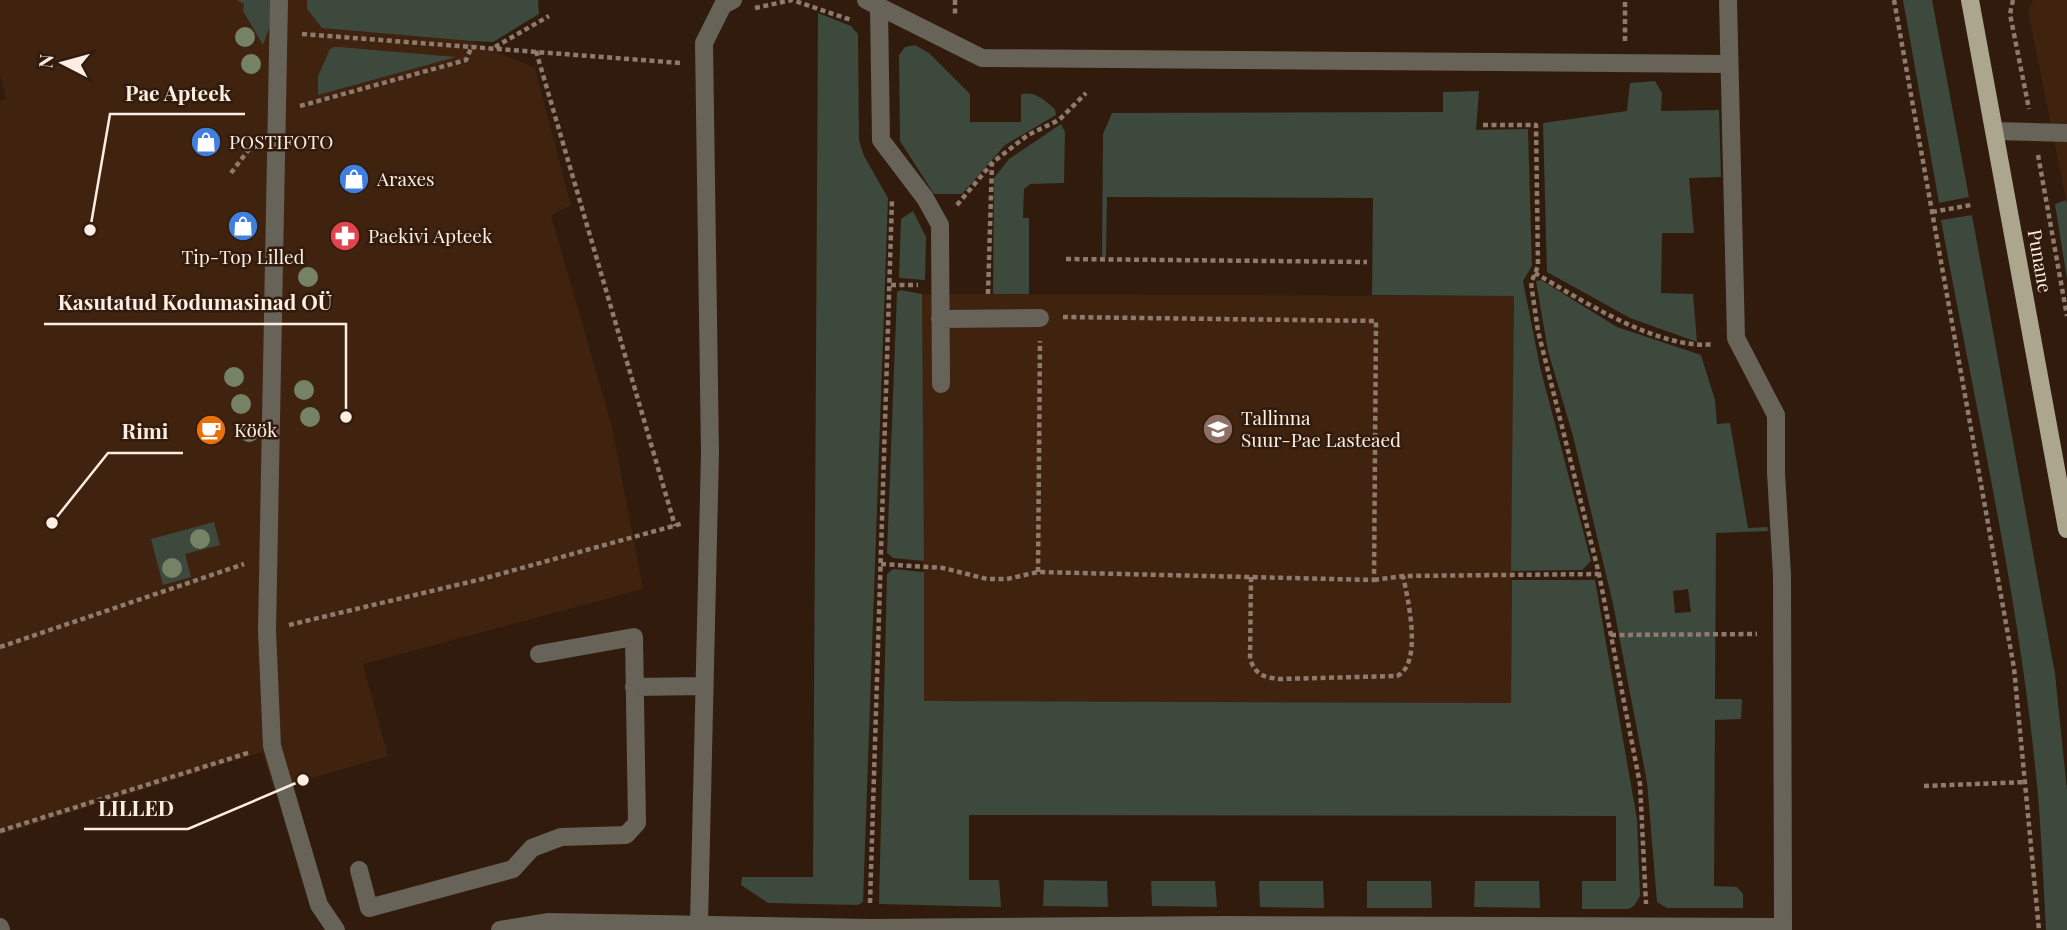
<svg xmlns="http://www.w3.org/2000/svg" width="2067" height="930" font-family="'Playfair Display',serif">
  <rect width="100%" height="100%" fill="#311b0c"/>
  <path fill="#3f230f" d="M0 0H374L535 68 571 205 551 215 612 427 643 589 363 664 388 756 274 789 262 752 0 835V101L6 98 0 75Z
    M2033 0H2067V204L2028 11Z
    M922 294 1514 296 1511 703 923 701Z"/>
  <path fill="#3c493c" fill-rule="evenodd" d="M237 0H274L272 21 263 45 243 11 244 4Z
    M307 0H538L539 14 493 42 472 41 322 28 307 9Z
    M1903 0H1932L1969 197 1939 203Z
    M818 13 851 26 858 34 859 140 864 156 888 198 863 902 858 905 768 903 741 885 742 877H813Z
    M915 45 929 53 970 94V122H1021V94C1036 91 1044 100 1055 109L1056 115 1005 145 962 194H934L900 141 899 55 905 47Z
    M334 47H339L456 57 318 95V76L330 49Z
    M1655 81 1662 93 1661 111 1719 110 1721 177 1689 178 1694 233H1662L1661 293 1693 294 1697 342 1630 318 1547 272 1543 123 1627 111 1630 83Z
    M1479 91 1476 130 1528 129 1532 266 1523 281 1540 367 1591 561 1582 570 1511 571 1514 296 1372 295 1373 198 1107 197 1106 257H1102L1103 134 1112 113 1443 112V92Z
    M1061 124 1065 132 1064 183 1030 184 1024 189 1023 218H1029V294H993L994 178 1009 159Z
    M2066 200 2067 204V279L2055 204Z
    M913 211 926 237 925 280 899 278 901 219Z
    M1972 215 2055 674 2067 790V930H2046C2043 875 2041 820 2035 765 2016 582 1974 401 1941 220Z
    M1541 280 1617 327 1701 355 1715 400 1717 424 1730 423 1748 528 1767 527 1768 531 1716 533 1715 699H1742L1741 719 1715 720 1714 886 1737 887 1743 894V908H1667L1657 902 1647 782 1613 604 1573 436 1548 351 1536 281ZM1688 589 1691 612 1675 613 1673 591Z
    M901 290 922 294 924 561 893 558 887 553 897 292Z
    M214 522 220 545 185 554 191 577 163 585 151 539Z
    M893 569 924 572V701L1511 703 1512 580H1595L1637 819 1640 896 1634 906 1628 909H1582V881H1616V816L969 815V880H999L1001 907 879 904 887 574Z
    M1044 880 1107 881 1108 907 1043 906Z
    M1151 881H1215L1217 907 1152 906Z
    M1259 881H1323L1324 908 1260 907Z
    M1367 881H1431L1432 908H1367Z
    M1475 881H1539L1540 908 1474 907Z"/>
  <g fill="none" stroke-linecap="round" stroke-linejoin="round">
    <path stroke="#8e7b6e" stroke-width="4.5" stroke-dasharray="5 3.5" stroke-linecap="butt" d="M955 0V16
      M1894 0 2014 668 2039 930
      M2013 0 2010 14 2029 109
      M755 8 792 0 851 20
      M302 34 681 63
      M1625 41V0
      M495 47 549 16
      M536 51 675 526
      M300 106 466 60 472 46
      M1483 125H1536L1538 266 1531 283 1538 331 1599 574 1640 784 1646 904
      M2038 155 2067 316
      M231 173 250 148
      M957 205 993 162 1028 135 1059 120 1086 93
      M1932 212 1971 205
      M1066 259 1367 262
      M1535 273C1581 300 1660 351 1714 344
      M891 285H918
      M988 294 992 163
      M881 564 943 568 987 579H1007L1038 572 1374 580 1376 321 1063 317
      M1038 572 1040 341
      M1251 577 1250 659C1256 675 1263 677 1279 679L1397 676C1423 664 1408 599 1403 576
      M1374 580 1403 576 1599 574
      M289 625 482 579 684 523
      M1611 635 1757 634
      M0 647 244 564
      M1924 786 2027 782
      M0 831 251 752
      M870 903 892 199"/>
    <path stroke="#676358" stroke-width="18" d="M279 0 267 631 272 746 319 905 336 930
      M866 0 982 58 1729 64
      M1728 0 1736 338 1776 415V473L1782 575 1783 927
      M879 7 881 140 925 198 940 225 941 384
      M1995 131 2067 133
      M940 319 1040 318
      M634 687 704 686
      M359 870 369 908 513 869 532 848 561 837 626 835 637 823 634 637 539 654
      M699 924 710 453 704 43 723 5 733 0
      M0 927 1 930
      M500 930 549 922 870 928 1224 925 1783 927V930"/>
    <path stroke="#ada68e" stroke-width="18" d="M1970 0 2067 529"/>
  </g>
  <g fill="#758266">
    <circle cx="245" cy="37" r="10"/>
    <circle cx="251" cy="64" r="10"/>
    <circle cx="308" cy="277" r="10"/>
    <circle cx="234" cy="377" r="10"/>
    <circle cx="304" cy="390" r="10"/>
    <circle cx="241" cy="404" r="10"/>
    <circle cx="310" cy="417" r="10"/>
    <circle cx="249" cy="432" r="10"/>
    <circle cx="200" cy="539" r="10"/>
    <circle cx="172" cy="568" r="10"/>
  </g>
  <defs>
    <g id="shop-disc" transform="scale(1.575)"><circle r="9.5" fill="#3f7fe0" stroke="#311b0c"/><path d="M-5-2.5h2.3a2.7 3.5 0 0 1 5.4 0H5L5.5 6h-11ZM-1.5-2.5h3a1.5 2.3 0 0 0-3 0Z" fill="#fff"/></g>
    <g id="pharmacy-disc" transform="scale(1.575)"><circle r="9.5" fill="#e0444e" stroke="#311b0c"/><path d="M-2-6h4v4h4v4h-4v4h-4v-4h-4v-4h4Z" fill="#fff"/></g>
    <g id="school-disc" transform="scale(1.575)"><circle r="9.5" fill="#8d6e63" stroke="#311b0c"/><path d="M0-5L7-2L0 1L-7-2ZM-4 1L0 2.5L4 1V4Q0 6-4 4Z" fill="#fff"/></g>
    <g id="cafe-disc" transform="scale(1.575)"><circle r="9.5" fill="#e8710a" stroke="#311b0c"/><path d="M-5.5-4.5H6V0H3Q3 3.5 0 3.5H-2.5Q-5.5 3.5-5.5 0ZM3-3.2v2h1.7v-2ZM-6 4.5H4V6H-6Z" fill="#fff"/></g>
  </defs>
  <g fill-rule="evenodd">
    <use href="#shop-disc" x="206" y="142"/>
    <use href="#shop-disc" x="354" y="179"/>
    <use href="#shop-disc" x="243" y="226"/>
    <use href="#pharmacy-disc" x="345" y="236"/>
    <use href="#school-disc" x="1218" y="429"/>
    <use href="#cafe-disc" x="211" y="430"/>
  </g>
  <g text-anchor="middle" stroke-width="5" stroke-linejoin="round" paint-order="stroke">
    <g font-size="19" fill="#fdede3" stroke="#311b0c" text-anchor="start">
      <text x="229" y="149">POSTIFOTO</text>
      <text x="377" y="186">Araxes</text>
      <text x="368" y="243">Paekivi Apteek</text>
      <text x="243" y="264" text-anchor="middle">Tip-Top Lilled</text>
      <text x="1241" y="425">Tallinna<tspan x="1241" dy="22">Suur-Pae Lasteaed</tspan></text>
      <text x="234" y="437">Köök</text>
    </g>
    <g font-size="19" fill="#fdede3" stroke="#311b0c">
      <text transform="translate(2040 261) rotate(80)" y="7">Punane</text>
    </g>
  </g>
  <path fill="none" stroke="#fdede3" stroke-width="2.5" d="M90 230L110 114H245M346 417L346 324H44M52 523L108 453H183M303 780L188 829H84"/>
  <g fill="#fdede3" stroke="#311b0c" stroke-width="2.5">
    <circle cx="90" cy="230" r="7"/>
    <circle cx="346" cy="417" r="7"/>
    <circle cx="52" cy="523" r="7"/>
    <circle cx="303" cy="780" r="7"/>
  </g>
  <g font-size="21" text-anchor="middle" font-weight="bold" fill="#fdede3" stroke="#311b0c" stroke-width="5" stroke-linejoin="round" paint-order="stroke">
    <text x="178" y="101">Pae Apteek</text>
    <text x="195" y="310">Kasutatud Kodumasinad OÜ</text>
    <text x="145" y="439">Rimi</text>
    <text x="136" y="816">LILLED</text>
  </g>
  <g transform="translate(63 63) rotate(276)" stroke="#311b0c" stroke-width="5" paint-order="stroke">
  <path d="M0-5L12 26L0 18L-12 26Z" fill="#fdede3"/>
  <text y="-10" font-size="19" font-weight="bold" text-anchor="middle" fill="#fdede3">N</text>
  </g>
</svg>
